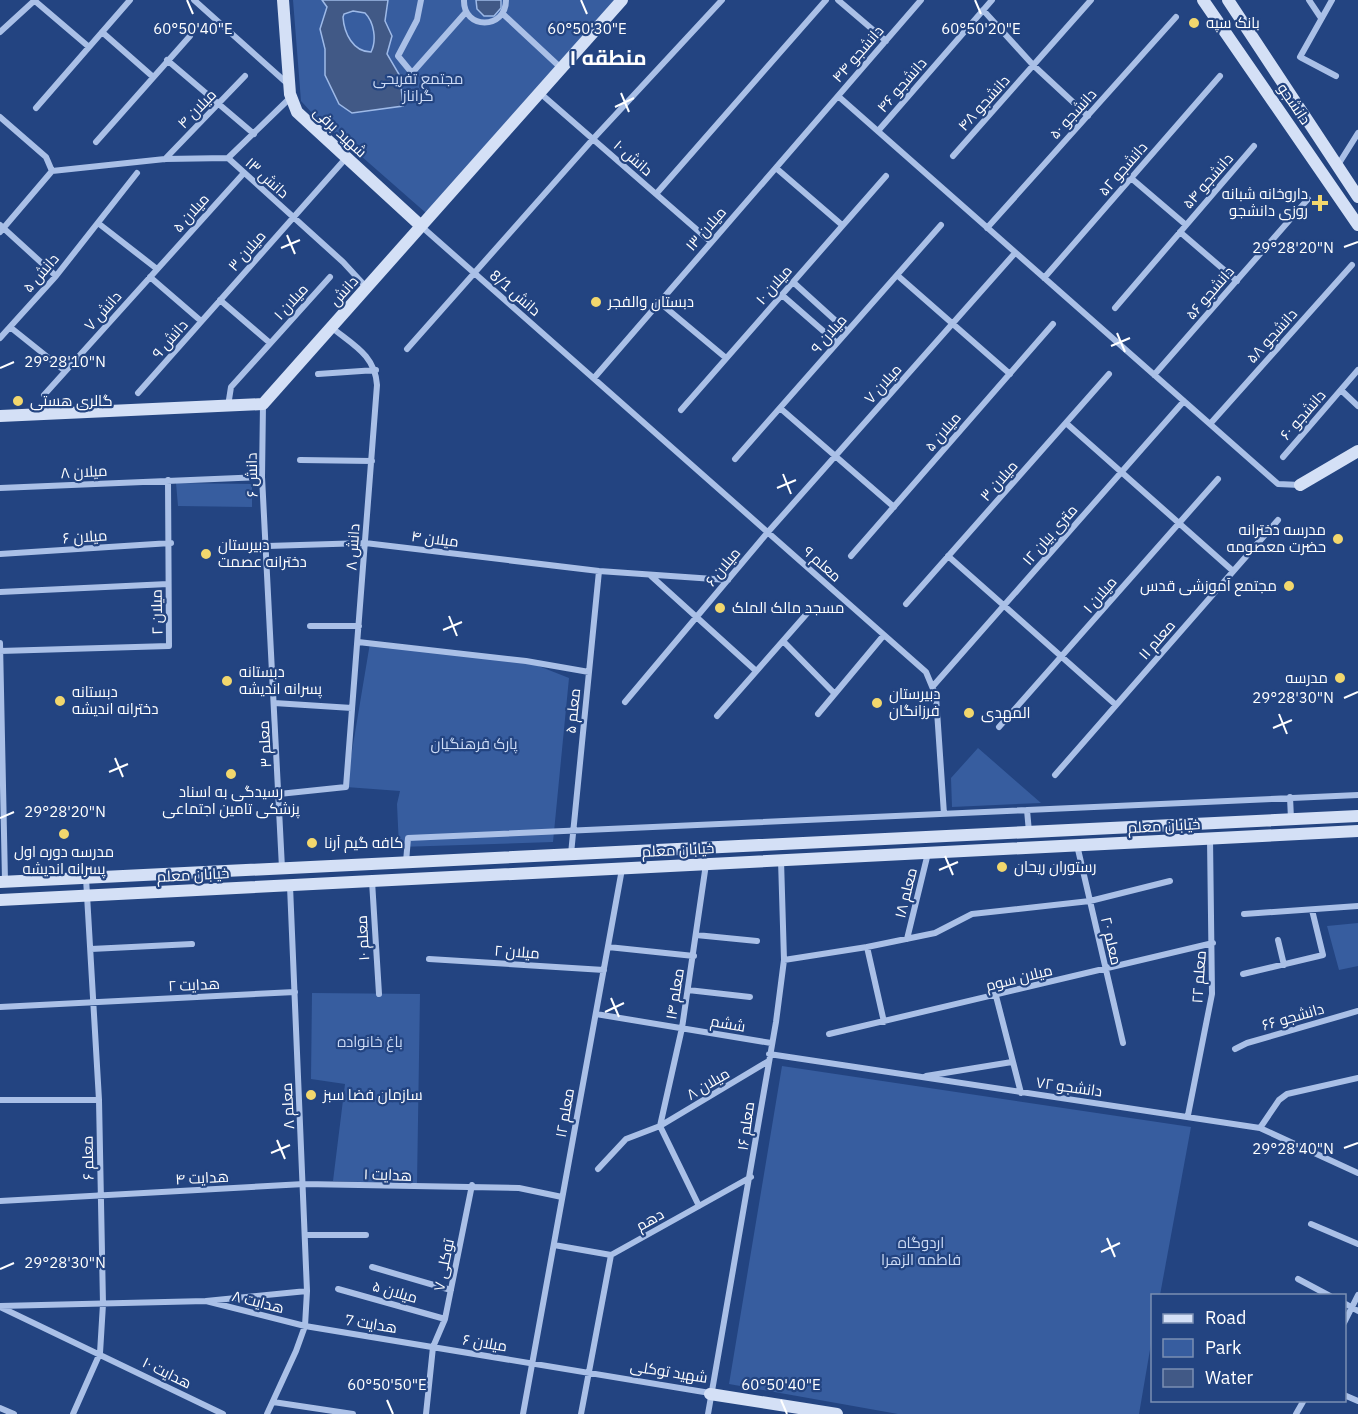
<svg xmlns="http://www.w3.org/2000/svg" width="1358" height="1414" font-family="'IBM Plex Sans',Cairo,sans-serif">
  <rect width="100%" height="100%" fill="#234481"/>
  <path fill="#375d9f" d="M293 0H615L426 213 312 113 301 101Z
    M176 483 252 484V507L178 506Z
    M370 643 526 661 569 678 553 842 399 847 397 804 400 791 346 787Z
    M978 748 1041 803 952 807 951 778Z
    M1358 923V966L1339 970 1327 926Z
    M312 993 420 994 417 1184 333 1181 345 1084 311 1079Z
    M782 1066 1191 1127 1160 1295 1152 1296V1338L1139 1414H898L729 1384Z"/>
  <path fill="#415986" stroke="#9ebae8" stroke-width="1.5" fill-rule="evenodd" d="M322 0H388L385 21 392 36 387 54 400 76 403 106 352 113 339 104 325 75V49L320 29 327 7ZM353 11 365 13C374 22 377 40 371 52 353 52 344 33 343 17L344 14Z
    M476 0H501V8L494 16H484L477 9Z"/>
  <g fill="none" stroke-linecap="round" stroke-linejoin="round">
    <path stroke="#aac0e7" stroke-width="6" d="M194 0 289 85
      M421 0 417 20 398 56 412 73 466 12
      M464 0C463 30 506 30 506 0
      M838 0 886 41
      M1309 0 1321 18
      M1332 0 1300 57 1336 76
      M35 1 89 47
      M983 10 1033 65 1088 116
      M503 14 561 68
      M0 32 35 0
      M102 32 152 76
      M167 60 254 134
      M540 93 711 242
      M838 96 1278 484 1300 485
      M36 108 130 0
      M0 117 46 157 52 171
      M878 131 992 0
      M96 142 190 36
      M953 156 1091 0
      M228 158 291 97
      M165 159 245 76
      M1338 165 1358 133
      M776 168 842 225
      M52 171 165 159 228 158 343 262 367 288
      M1131 178 1186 225
      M656 194 826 0
      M98 223 157 269
      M0 225 56 276
      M421 226 926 672 936 696 944 814
      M987 228 1176 17
      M0 232 52 171
      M1180 232 1237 281
      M897 275 1010 374
      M150 277 201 321
      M1044 278 1220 76
      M793 282 847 331
      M782 295 837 343
      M220 300 270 343
      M659 302 726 358
      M1115 308 1254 146
      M10 327 65 371
      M0 338 56 276 137 173
      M407 349 593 139 722 0
      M318 374 376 370
      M1154 375 1308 199
      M594 378 921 0
      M1341 390 1358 406
      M138 393 346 158
      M44 395 243 174
      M263 404 262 477 282 868
      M228 406 231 387 330 277
      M780 408 894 507
      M681 410 886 176
      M1066 423 1233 571
      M1210 424 1352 265
      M1283 457 1358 370
      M735 459 941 225
      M300 460 372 461
      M0 488 262 477
      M267 546 365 543 599 571 728 580
      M0 554 171 543
      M851 556 1053 324
      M948 556 1116 705
      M650 575 755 670
      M0 592 168 584
      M906 604 1109 374
      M310 626H359
      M783 641 834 693
      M358 642 526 661 589 672
      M0 643 5 881
      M0 651 169 646 168 480
      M934 685 1184 401
      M625 702 768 532 1015 253
      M274 703 352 708
      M818 714 884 635
      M717 716 810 610
      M999 727 1218 479
      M1055 775 1278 520
      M279 794 346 787 377 385C375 355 353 345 331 327
      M1290 797 1291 819
      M1027 810 1029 832
      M1077 845 1123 1043
      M571 854 599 571
      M406 862 408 838 1358 795
      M372 881 379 994
      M1244 914 1358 906
      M696 935 757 941
      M907 939 928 853
      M1278 940 1284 965
      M608 947 694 956
      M867 947 884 1022
      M91 949 192 944
      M429 959 604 970
      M784 960 867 947 935 933 972 914 1090 901 1170 881
      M1243 974 1323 955 1312 910
      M688 990 750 997
      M996 996 1021 1093
      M0 1007 295 992
      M596 1014 771 1043
      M829 1034 1213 943
      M1235 1049 1247 1043 1358 1011
      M769 1054 1260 1128 1358 1173
      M926 1076 1012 1062
      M0 1100H99
      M1188 1115 1212 994 1210 839
      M660 1126 682 1028 706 864
      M660 1126 699 1206
      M1260 1128 1279 1100 1287 1094 1358 1078
      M598 1169 626 1139 660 1126 767 1062
      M0 1201 304 1184 519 1188 562 1197
      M1311 1224 1358 1244
      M306 1235H366
      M554 1245 611 1255 751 1177
      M372 1267 451 1290
      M1298 1279 1330 1296
      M338 1289 445 1319
      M206 1301 305 1326 710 1393
      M1344 1303 1358 1311
      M0 1306 206 1301 307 1291
      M0 1307 223 1414
      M1344 1323 1358 1295
      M1344 1395 1358 1401
      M273 1402 353 1414
      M0 1408 14 1414
      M73 1414 100 1353 103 1304 99 1100 86 878
      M267 1414 296 1351 305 1326 307 1291 290 886
      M426 1414 433 1347 445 1319 472 1185
      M523 1414 622 869
      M581 1414 611 1255
      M708 1414 776 1022 784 960 781 860
      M1296 1414 1304 1400"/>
    <path stroke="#d4e0f6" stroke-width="12" d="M283 0 290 94 297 112 421 226
      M1203 0 1358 225
      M1228 0 1358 197
      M0 416 263 404 622 0
      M1300 485 1358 451
      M0 882 1358 816
      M0 900 1358 831
      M710 1394 837 1414"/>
  </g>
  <path fill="none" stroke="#fff" stroke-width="2" d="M187 0 193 14M581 0 587 14M975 0 981 14M621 93 629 112M615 107 634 98M287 235 295 254M1344 247 1358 242M281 248 300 240M1117 333 1125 352M1111 346 1130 338M0 368 14 362M783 474 791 494M777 488 796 480M449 616 457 636M443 630 462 622M1344 698 1358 692M1279 714 1287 734M1273 728 1292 720M115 758 123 777M109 772 128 764M0 818 14 812M945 856 953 875M939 870 958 862M611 998 619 1017M605 1012 624 1003M277 1140 285 1159M1344 1148 1358 1143M271 1153 290 1145M1107 1238 1115 1257M1101 1252 1120 1243M0 1269 14 1263M387 1400 393 1414M781 1400 787 1414"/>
  <g fill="#f2d76d" stroke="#234481" stroke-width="2">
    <circle cx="1194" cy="23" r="6"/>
    <path d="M1317 194h6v6h6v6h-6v6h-6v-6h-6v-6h6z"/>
    <circle cx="596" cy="302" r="6"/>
    <circle cx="18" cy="401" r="6"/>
    <circle cx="1338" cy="539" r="6"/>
    <circle cx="206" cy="554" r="6"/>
    <circle cx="1289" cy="586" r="6"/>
    <circle cx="720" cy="608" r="6"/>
    <circle cx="1340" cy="678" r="6"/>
    <circle cx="227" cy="681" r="6"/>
    <circle cx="60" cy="701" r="6"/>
    <circle cx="877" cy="703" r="6"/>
    <circle cx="969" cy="713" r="6"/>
    <circle cx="231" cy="774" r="6"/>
    <circle cx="64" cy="834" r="6"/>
    <circle cx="312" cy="843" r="6"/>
    <circle cx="1002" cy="867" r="6"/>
    <circle cx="311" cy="1095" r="6"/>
  </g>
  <g text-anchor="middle" stroke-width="4.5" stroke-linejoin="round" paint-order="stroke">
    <g font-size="15" fill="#fff" stroke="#234481" text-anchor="start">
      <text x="1206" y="28">بانک سپه</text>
      <text x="1308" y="199" text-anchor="end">داروخانه شبانه<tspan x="1308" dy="17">روزی دانشجو</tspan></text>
      <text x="608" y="307">دبستان والفجر</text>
      <text x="30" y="406">گالری هستی</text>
      <text x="1326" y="535" text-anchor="end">مدرسه دخترانه<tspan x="1326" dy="17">حضرت معصومه</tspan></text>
      <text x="218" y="550">دبیرستان<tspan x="218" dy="17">دخترانه عصمت</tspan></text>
      <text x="1277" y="591" text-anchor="end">مجتمع آموزشی قدس</text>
      <text x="732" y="613">مسجد مالک الملک</text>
      <text x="239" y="677">دبستانه<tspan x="239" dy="17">پسرانه اندیشه</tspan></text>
      <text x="1328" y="683" text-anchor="end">مدرسه</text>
      <text x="72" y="697">دبستانه<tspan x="72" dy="17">دخترانه اندیشه</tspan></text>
      <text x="889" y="699">دبیرستان<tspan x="889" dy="17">فرزانگان</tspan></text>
      <text x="981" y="718">المهدی</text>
      <text x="231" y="797" text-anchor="middle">رسیدگی به اسناد<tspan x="231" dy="17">پزشکی تامین اجتماعی</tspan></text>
      <text x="324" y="848">کافه گیم آرنا</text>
      <text x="64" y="857" text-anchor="middle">مدرسه دوره اول<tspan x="64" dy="17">پسرانه اندیشه</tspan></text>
      <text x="1014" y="872">رستوران ریحان</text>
      <text x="323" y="1100">سازمان فضا سبز</text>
    </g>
    <g font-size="15" fill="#fff" stroke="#234481">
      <text transform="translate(858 54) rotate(-49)" y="5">دانشجو ۴۴</text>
      <text transform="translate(902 85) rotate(-49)" y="5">دانشجو ۴۶</text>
      <text transform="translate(984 103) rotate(-48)" y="5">دانشجو ۴۸</text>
      <text transform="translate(1294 104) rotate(56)" y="5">دانشجو</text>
      <text transform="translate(197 109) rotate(-46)" y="5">میلان ۴</text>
      <text transform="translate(1073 114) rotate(-48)" y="5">دانشجو ۵۰</text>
      <text transform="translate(340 132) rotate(43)" y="5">شهید برفی</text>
      <text transform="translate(633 158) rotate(41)" y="5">دانش ۱۰</text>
      <text transform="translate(1123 169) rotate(-49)" y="5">دانشجو ۵۲</text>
      <text transform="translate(267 178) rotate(42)" y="5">دانش ۱۳</text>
      <text transform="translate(1208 181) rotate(-49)" y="5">دانشجو ۵۴</text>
      <text transform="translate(191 213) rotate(-48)" y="5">میلان ۵</text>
      <text transform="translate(706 229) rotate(-49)" y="5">میلان ۱۳</text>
      <text transform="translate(247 251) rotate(-49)" y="5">میلان ۳</text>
      <text transform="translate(41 273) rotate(-49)" y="5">دانش ۵</text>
      <text transform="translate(774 285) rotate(-49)" y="5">میلان ۱۰</text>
      <text transform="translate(344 291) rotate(-48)" y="5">دانش</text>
      <text transform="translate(515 293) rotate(41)" y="5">دانش 8/1</text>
      <text transform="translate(1210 293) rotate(-49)" y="5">دانشجو ۵۶</text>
      <text transform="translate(291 302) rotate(-48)" y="5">میلان ۱</text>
      <text transform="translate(103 311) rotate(-48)" y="5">دانش ۷</text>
      <text transform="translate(829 334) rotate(-49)" y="5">میلان ۹</text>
      <text transform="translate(1272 336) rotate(-48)" y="5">دانشجو ۵۸</text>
      <text transform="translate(170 339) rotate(-49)" y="5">دانش ۹</text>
      <text transform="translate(883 384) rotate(-48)" y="5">میلان ۷</text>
      <text transform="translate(1303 415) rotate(-49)" y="5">دانشجو ۶۰</text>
      <text transform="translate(943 432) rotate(-49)" y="5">میلان ۵</text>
      <text transform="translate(84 472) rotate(-3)" y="5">میلان ۸</text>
      <text transform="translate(252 475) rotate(-91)" y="5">دانش ۶</text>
      <text transform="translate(999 481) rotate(-49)" y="5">میلان ۳</text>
      <text transform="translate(1050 535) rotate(-49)" y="5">۱۲ متری بیان</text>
      <text transform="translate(85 537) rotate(-4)" y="5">میلان ۶</text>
      <text transform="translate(435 539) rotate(7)" y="5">میلان ۴</text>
      <text transform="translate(353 547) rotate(-86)" y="5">دانش ۸</text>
      <text transform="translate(822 564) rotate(42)" y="5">معلم ۹</text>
      <text transform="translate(723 567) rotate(-50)" y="5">میلان ۶</text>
      <text transform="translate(1100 595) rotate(-49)" y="5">میلان ۱</text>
      <text transform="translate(157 612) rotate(-91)" y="5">میلان ۲</text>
      <text transform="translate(1157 640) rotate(-49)" y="5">معلم ۱۱</text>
      <text transform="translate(573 711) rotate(-84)" y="5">معلم ۵</text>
      <text transform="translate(265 744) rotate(-93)" y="5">معلم ۳</text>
      <text transform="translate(1164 826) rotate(-3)" y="5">خیابان معلم</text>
      <text transform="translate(678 850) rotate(-3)" y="5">خیابان معلم</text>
      <text transform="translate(193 875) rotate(-3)" y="5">خیابان معلم</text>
      <text transform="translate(906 893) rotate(-76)" y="5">معلم ۱۸</text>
      <text transform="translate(363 938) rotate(-93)" y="5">معلم ۱۰</text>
      <text transform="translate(1111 941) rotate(77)" y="5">معلم ۲۰</text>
      <text transform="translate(517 952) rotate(4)" y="5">میلان ۲</text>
      <text transform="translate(1199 977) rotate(-86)" y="5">معلم ۲۲</text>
      <text transform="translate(1019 978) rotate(-14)" y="5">میلان سوم</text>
      <text transform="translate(194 985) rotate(-3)" y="5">هدایت ۲</text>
      <text transform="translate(675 994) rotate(-81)" y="5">معلم ۱۴</text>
      <text transform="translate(1293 1017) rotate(-16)" y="5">دانشجو ۶۶</text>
      <text transform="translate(728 1024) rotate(10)" y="5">ششم</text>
      <text transform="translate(708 1084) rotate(-31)" y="5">میلان ۸</text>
      <text transform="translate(1069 1087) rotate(8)" y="5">دانشجو ۷۲</text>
      <text transform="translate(288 1106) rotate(-93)" y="5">معلم ۸</text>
      <text transform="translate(565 1113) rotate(-80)" y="5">معلم ۱۲</text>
      <text transform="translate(746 1126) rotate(-82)" y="5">معلم ۱۶</text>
      <text transform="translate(88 1158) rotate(-91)" y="5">معلم ۶</text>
      <text transform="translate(388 1175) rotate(2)" y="5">هدایت ۱</text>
      <text transform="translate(202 1178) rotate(-3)" y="5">هدایت ۴</text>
      <text transform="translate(650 1220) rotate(-29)" y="5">دهم</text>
      <text transform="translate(444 1265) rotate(-79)" y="5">توکلی ۷</text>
      <text transform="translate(395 1292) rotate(16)" y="5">میلان ۵</text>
      <text transform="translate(258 1302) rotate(14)" y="5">هدایت ۸</text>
      <text transform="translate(371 1324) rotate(9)" y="5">هدایت 7</text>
      <text transform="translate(485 1343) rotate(9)" y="5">میلان ۶</text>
      <text transform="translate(669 1372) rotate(9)" y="5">شهید توکلی</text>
      <text transform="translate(167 1373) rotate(26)" y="5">هدایت ۱۰</text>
    </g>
    <g font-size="15" fill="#cedcf6" stroke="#234481">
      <text x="418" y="84">مجتمع تفریحی<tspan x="418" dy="17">گراناز</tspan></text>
      <text x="474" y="749">پارک فرهنگیان</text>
      <text x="370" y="1047">باغ خانواده</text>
      <text x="921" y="1248">اردوگاه<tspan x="921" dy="17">فاطمه الزهرا</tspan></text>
    </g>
    <g font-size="21" font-weight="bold" fill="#fff" stroke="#234481">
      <text x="608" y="65">منطقه ۱</text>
    </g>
  </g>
  <g font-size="15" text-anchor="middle" fill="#fff" stroke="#234481" stroke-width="4.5" stroke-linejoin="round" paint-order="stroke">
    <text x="193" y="34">60°50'40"E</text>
    <text x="587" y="34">60°50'30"E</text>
    <text x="981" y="34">60°50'20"E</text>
    <text x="1293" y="253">29°28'20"N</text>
    <text x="65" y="367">29°28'10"N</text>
    <text x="1293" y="703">29°28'30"N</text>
    <text x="65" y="817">29°28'20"N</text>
    <text x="1293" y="1154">29°28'40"N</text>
    <text x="65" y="1268">29°28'30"N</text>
    <text x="387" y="1390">60°50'50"E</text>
    <text x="781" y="1390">60°50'40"E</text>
  </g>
  <rect x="1151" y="1294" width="195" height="108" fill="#234481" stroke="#7b8fb3" stroke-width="1.5"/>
  <rect x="1163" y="1314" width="30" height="9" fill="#d4e0f6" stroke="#7b8fb3" stroke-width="1.5"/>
  <text x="1205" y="1324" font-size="18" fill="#ffffff">Road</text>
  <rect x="1163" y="1339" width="30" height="18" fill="#375d9f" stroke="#7b8fb3" stroke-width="1.5"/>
  <text x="1205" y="1354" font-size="18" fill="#ffffff">Park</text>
  <rect x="1163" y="1369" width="30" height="18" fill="#415986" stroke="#7b8fb3" stroke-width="1.5"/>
  <text x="1205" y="1384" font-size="18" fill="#ffffff">Water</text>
</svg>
